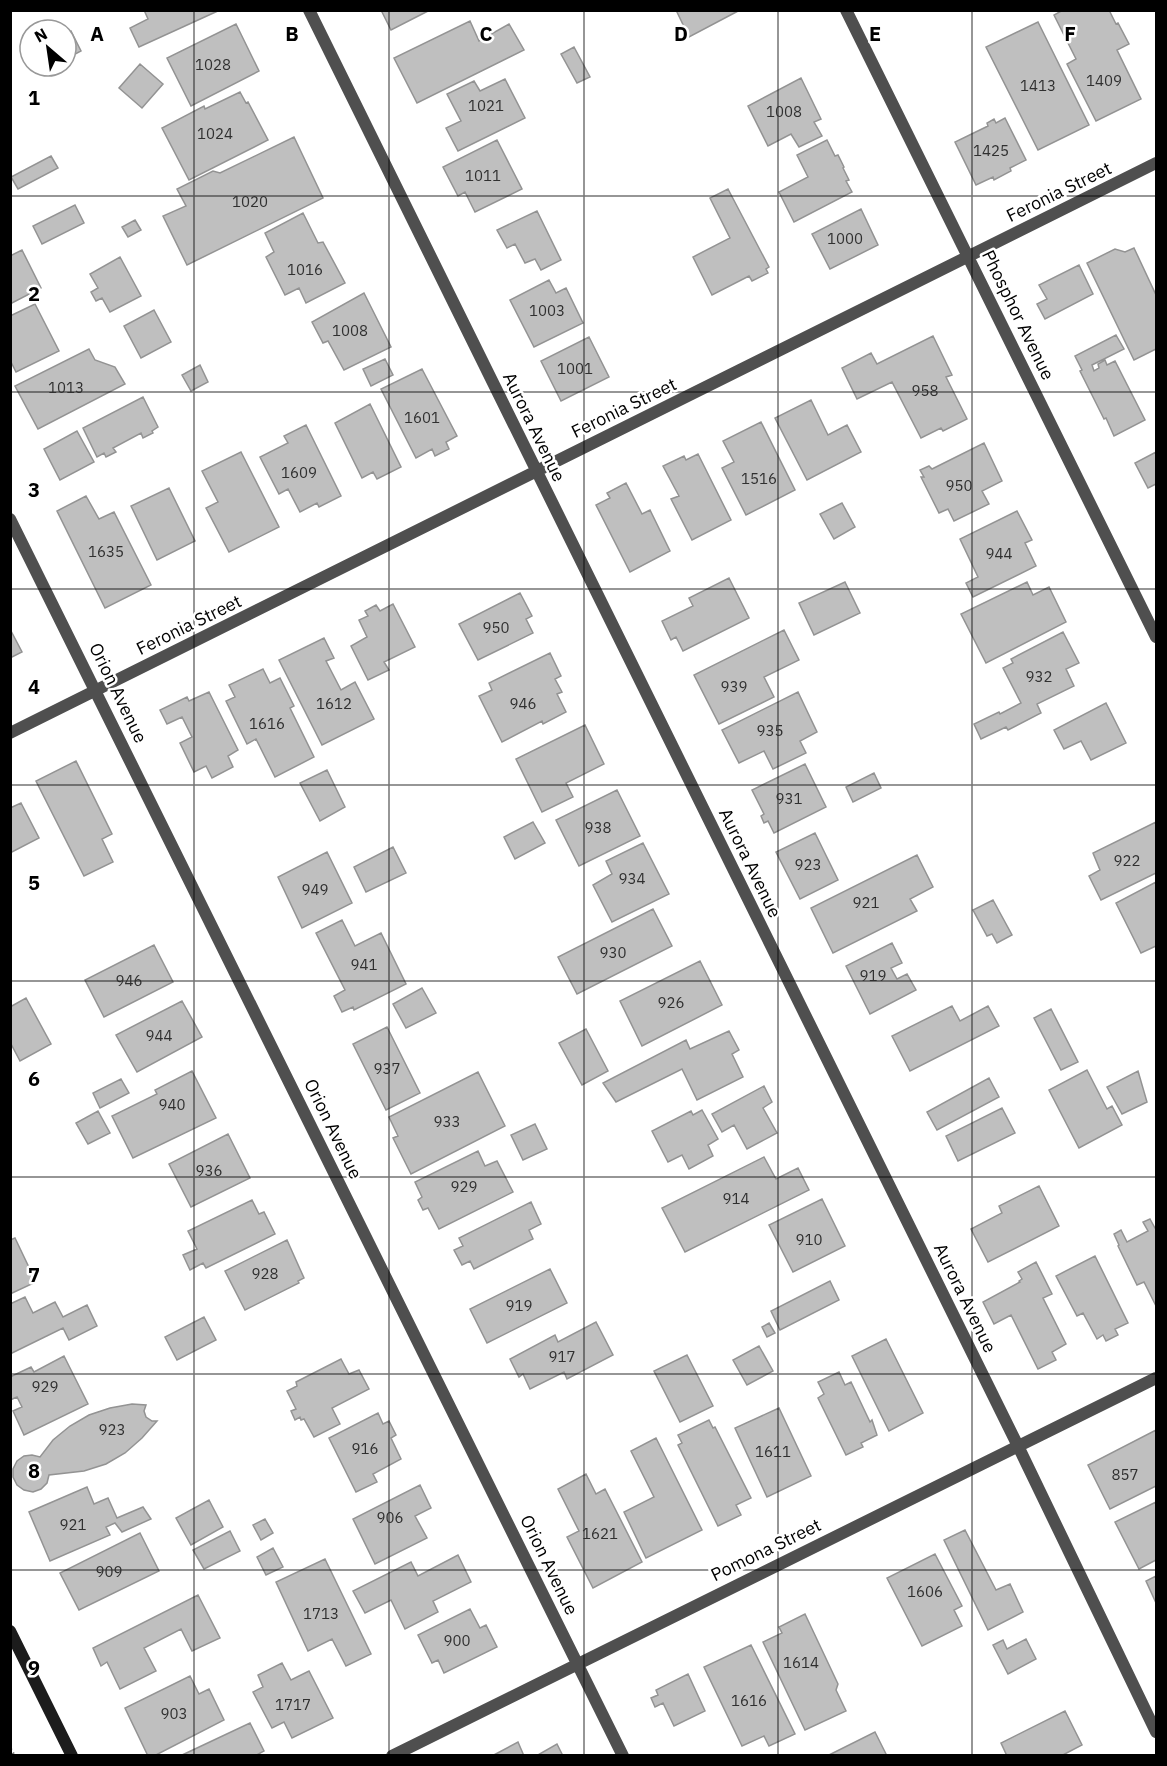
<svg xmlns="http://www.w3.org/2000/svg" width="1167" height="1766" font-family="'IBM Plex Sans',sans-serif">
  <rect width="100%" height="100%" fill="#fff"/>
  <path fill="#bfbfbf" stroke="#939393" stroke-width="1.5" d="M144 10H220L139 47 130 28 148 19Z
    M381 10H430L391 30Z
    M676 10H740L689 37Z
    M1063 10H1109L1116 24 1118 23 1129 44 1117 50 1141 99 1096 121 1067 64 1076 59 1054 15Z
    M470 21 479 41 509 24 524 50 417 103 394 58Z
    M1038 22 1089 125 1038 150 986 47Z
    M236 24 259 71 191 106 167 58Z
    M71 31 81 51 66 59V34Z
    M574 47 590 77 577 83 561 54Z
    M140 64 163 84 142 108 119 88Z
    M801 78 821 119 814 122 822 136 799 147 791 134 768 146 748 106Z
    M505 79 525 118 458 151 446 128 461 121 447 94 474 81 480 91Z
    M240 92 246 103 248 102 268 140 189 180 162 128 204 106 205 109Z
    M1005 118 1026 160 1010 168 1011 171 994 180 993 177 976 185 955 142 988 126 987 123 994 119 996 123Z
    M294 137 323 198 187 265 163 216 186 206 177 189 213 171 220 173Z
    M497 140 522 189 475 212 465 192 458 196 443 167Z
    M827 140 835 156 838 155 844 167 843 168 849 180 846 181 852 192 794 222 779 192 808 177 797 155Z
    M51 156 58 168 18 189 11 177Z
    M728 189 769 267 766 269 768 273 752 281 749 276 712 295 693 257 730 238 710 198Z
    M75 205 84 223 42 244 33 226Z
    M861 209 878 245 830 269 812 234Z
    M537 211 561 260 541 270 535 259 525 263 515 244 507 248 497 230Z
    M303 213 318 243 323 242 345 283 306 303 299 288 285 295 266 257 274 252 265 233Z
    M135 220 141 230 128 237 122 227Z
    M1134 248 1156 295V349L1134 360 1087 263 1115 249 1125 252Z
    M22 250 41 288 10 304V256Z
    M120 257 141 296 110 312 102 298 96 301 91 292 98 288 90 274Z
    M1079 265 1093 294 1045 319 1037 304 1047 299 1039 285Z
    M549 280 556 293 566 288 583 323 534 347 510 300Z
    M364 293 391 347 344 370 328 341 323 343 312 322Z
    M35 304 59 351 16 372 10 360V316Z
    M154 310 171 342 141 358 124 326Z
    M1116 335 1124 349 1092 365 1094 371 1099 368 1098 364 1105 360 1107 365 1115 361 1145 420 1114 436 1106 418 1104 419 1080 371 1082 370 1075 356Z
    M933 336 952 375 946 377 967 419 943 431 941 428 921 438 892 382 857 399 842 368 871 353 877 364Z
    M589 337 609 377 561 401 541 361Z
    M89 349 95 360 115 367 125 384 38 429 15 386Z
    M385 359 393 375 371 386 363 369Z
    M200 365 208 382 191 391 182 375Z
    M422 369 457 436 446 442 449 449 435 456 432 449 416 458 381 389Z
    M143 397 158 427 152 431 153 433 143 438 141 433 113 448 116 452 106 457 104 453 97 457 83 428Z
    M811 400 828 435 847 425 861 452 807 480 775 418Z
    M370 404 401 467 377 479 373 472 362 478 335 423Z
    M761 422 795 490 746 515 722 468 734 462 723 441Z
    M306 425 341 496 319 507 317 503 300 512 288 489 279 494 260 457 288 443 284 436Z
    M77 431 94 462 60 480 44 449Z
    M984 443 1002 481 982 491 989 504 954 521 948 509 939 513 921 477H924L920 470 929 466 932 469Z
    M241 452 279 527 229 552 206 508 218 502 202 471Z
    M1156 452V484L1148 488 1135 463Z
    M698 454 731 520 692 540 671 499 679 496 663 466 684 456 686 460Z
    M626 483 642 514 650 510 670 551 630 572 596 505 610 498 607 493Z
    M169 488 195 541 157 560 131 506Z
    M86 496 99 519 114 512 151 585 105 608 57 511Z
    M842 503 855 527 834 539 820 514Z
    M1017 511 1032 540 1025 543 1036 566 973 597 966 583 978 577 960 539Z
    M729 578 749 618 683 651 676 637 671 640 662 621 693 606 689 598Z
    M845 582 860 613 814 635 799 603Z
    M1027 582 1033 595 1049 587 1066 622 986 663 961 614Z
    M520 593 532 616 526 619 533 633 478 660 459 624Z
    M393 604 415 647 384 662 389 670 368 680 351 646 367 637 359 620 368 616 365 611 376 605 380 611Z
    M10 629 22 652 10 658Z
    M784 630 799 660 764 677 774 697 719 724 694 675Z
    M1063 632 1079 663 1066 669 1074 686 1037 704 1041 713 1008 730 1006 727 981 739 974 724 999 712 1000 714 1021 703 1003 668 1013 663 1011 659Z
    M324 638 334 658 326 661 341 690 355 682 374 719 322 745 279 660Z
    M550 653 561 676 555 679 562 692 557 694 566 712 543 724 542 721 502 742 479 696 492 690 489 683Z
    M263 669 270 683 280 678 294 706 290 708 314 757 275 777 256 739 247 744 226 701 235 697 229 685Z
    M209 692 238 750 228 756 233 767 212 778 206 766 194 772 180 743 192 737 182 717 167 724 160 710 187 697 189 701Z
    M798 692 817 732 800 741 806 753 773 769 764 751 739 763 722 730Z
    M1106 703 1126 743 1091 760 1081 741 1064 749 1054 730Z
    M585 725 604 764 566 783 573 797 542 812 516 759Z
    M76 761 112 834 102 839 113 862 84 876 36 781Z
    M805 764 826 807 774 833 768 821 764 823 761 816 764 814 752 790Z
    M327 770 345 807 320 821 300 783Z
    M874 773 881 788 853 802 846 787Z
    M617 790 640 836 579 866 556 820Z
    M21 803 39 838 10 853V808Z
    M533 822 545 843 515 859 504 837Z
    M1156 822V873L1101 900 1089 876 1100 870 1093 853Z
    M815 833 838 880 800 899 776 852Z
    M643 843 669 894 612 922 593 885 612 874 606 861Z
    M393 847 406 873 366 892 354 867Z
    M327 852 352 903 302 928 278 877Z
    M917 855 933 887 910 899 917 911 833 953 811 908Z
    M1156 882V946L1141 953 1116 903Z
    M993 900 1012 935 997 943 992 934 987 936 973 910Z
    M653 909 672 946 577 994 558 957Z
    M342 920 355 946 381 933 406 984 354 1010 353 1007 342 1012 334 996 345 990 316 933Z
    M892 943 902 963 891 968 897 979 907 974 916 990 870 1014 846 966Z
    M154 945 173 982 104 1017 85 980Z
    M700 961 722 1005 642 1046 620 1001Z
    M422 988 436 1013 406 1028 393 1004Z
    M26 998 51 1044 20 1061 10 1042V1007Z
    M182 1001 202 1037 137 1072 116 1035Z
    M952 1006 960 1021 988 1006 999 1026 910 1071 892 1036Z
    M1051 1009 1078 1062 1061 1070 1034 1018Z
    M387 1027 420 1093 386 1110 353 1044Z
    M586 1029 608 1071 582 1085 559 1043Z
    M729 1031 739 1050 732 1054 743 1077 697 1100 682 1069 616 1102 603 1083 686 1040 690 1049Z
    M1087 1070 1107 1109 1112 1106 1122 1125 1079 1148 1049 1090Z
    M192 1071 216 1118 133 1158 112 1116 157 1094 155 1090Z
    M1138 1071 1147 1102 1122 1114 1107 1087Z
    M478 1072 505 1126 411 1174 393 1138 398 1136 389 1117Z
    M989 1078 999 1097 937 1130 927 1112Z
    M121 1079 129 1093 100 1108 93 1093Z
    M764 1086 772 1102 763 1108 777 1133 747 1149 734 1125 722 1132 712 1114Z
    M1002 1108 1015 1133 958 1161 946 1136Z
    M702 1110 718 1139 708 1145 713 1156 689 1169 682 1155 668 1162 652 1131 691 1111 693 1115Z
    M98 1111 110 1133 88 1144 76 1123Z
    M535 1124 547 1149 523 1160 511 1135Z
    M228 1134 250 1178 191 1207 169 1164Z
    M478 1151 485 1166 497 1161 513 1192 439 1229 428 1208 423 1210 418 1200 422 1197 415 1182Z
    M764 1157 776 1179 798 1168 809 1190 685 1252 662 1208Z
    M1039 1186 1059 1226 988 1262 971 1229 1002 1213 999 1206Z
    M822 1199 845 1246 793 1272 769 1225Z
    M252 1200 259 1214 264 1212 275 1234 206 1268 203 1263 190 1270 183 1255 197 1249 188 1231Z
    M531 1202 541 1224 529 1230 533 1239 474 1269 470 1261 462 1265 454 1250 463 1246 459 1238Z
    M1150 1219 1155 1228H1156V1306L1144 1282 1137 1285 1118 1246 1119 1245 1114 1234 1121 1230 1127 1242 1148 1231 1143 1222Z
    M15 1238 36 1282 10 1294V1240Z
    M287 1240 304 1278 298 1281 299 1283 245 1310 225 1271Z
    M1095 1256 1128 1323 1115 1329 1118 1335 1106 1341 1103 1335 1097 1339 1083 1313 1077 1316 1056 1276Z
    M1036 1262 1052 1294 1043 1298 1066 1344 1052 1352 1056 1360 1038 1369 1011 1315 994 1324 983 1302 1020 1282 1019 1281 1022 1279 1018 1272Z
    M550 1269 567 1303 487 1343 470 1309Z
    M830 1281 839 1300 780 1330 771 1311Z
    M25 1297 33 1313 55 1302 63 1317 87 1305 97 1326 69 1340 63 1328 10 1354V1304Z
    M204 1317 216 1340 177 1360 165 1337Z
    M596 1322 613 1355 567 1379 564 1372 530 1389 523 1374 519 1377 510 1359 555 1335 558 1342Z
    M769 1323 775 1333 767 1337 762 1327Z
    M886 1339 923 1413 889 1431 852 1356Z
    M759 1346 773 1371 747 1385 733 1360Z
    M687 1355 713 1406 680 1422 654 1371Z
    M64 1356 88 1404 24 1435 13 1411 22 1407 17 1397 10 1400V1377L31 1367 34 1372Z
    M341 1359 349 1374 359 1370 369 1389 332 1408 340 1424 314 1437 304 1419 301 1420 300 1417 295 1420 291 1411 296 1409 287 1391 297 1386 296 1382Z
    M839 1372 845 1385 851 1382 870 1422 872 1420 877 1435 861 1443 863 1447 846 1455 818 1398 824 1394 818 1382Z
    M132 1404 146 1405 144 1411 146 1417 152 1421H157L142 1438 125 1453 106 1464 84 1471 49 1475 47 1483 41 1489 33 1492 24 1490 17 1485 13 1477V1469L17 1461 24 1456 32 1455 40 1457 53 1440 70 1426 89 1415 110 1408Z
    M779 1408 811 1476 767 1497 735 1428Z
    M378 1413 383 1424 389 1421 396 1435 391 1438 401 1459 373 1474 377 1482 356 1492 329 1438Z
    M709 1420 713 1428 715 1427 751 1498 736 1505 741 1515 718 1526 678 1445 682 1443 678 1435Z
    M1156 1430V1486L1110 1509 1088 1465Z
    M656 1438 702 1530 646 1558 624 1512 654 1497 631 1451Z
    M586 1474 596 1494 605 1489 642 1562 593 1588 567 1537 579 1531 558 1489Z
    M420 1485 431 1508 415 1516 427 1538 375 1564 353 1519Z
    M87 1487 94 1504 108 1498 117 1518 143 1507 151 1519 122 1532 115 1523 106 1527 110 1535 50 1561 29 1512Z
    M209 1500 223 1527 191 1545 176 1518Z
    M1156 1502V1560L1139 1569 1115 1522Z
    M265 1519 273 1533 261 1540 253 1525Z
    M965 1530 996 1590 1010 1584 1023 1612 988 1630 944 1540Z
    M230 1531 240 1551 204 1569 193 1550Z
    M140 1533 159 1571 79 1610 60 1573Z
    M273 1548 283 1567 266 1575 257 1557Z
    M935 1554 962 1606 954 1610 962 1626 922 1646 887 1578Z
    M458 1555 471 1582 433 1601 438 1612 405 1629 391 1600 365 1613 353 1591 411 1562 418 1576Z
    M325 1559 371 1654 346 1666 332 1639 308 1651 276 1582Z
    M1156 1576V1603L1146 1581Z
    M198 1595 220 1638 192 1651 181 1629 144 1648 156 1671 120 1689 107 1662 101 1666 93 1648Z
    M470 1609 480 1628 486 1625 497 1647 444 1673 438 1660 432 1663 418 1635Z
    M805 1614 838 1684 836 1690 846 1711 805 1730 763 1642 782 1633 779 1627Z
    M1026 1639 1036 1659 1008 1674 993 1645 1003 1640 1007 1649Z
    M751 1645 795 1734 769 1746 764 1736 742 1746 704 1667Z
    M282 1663 291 1680 309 1671 333 1718 292 1738 284 1722 272 1728 253 1692 263 1687 258 1675Z
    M688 1674 705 1711 674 1726 663 1703 655 1707 651 1698 658 1695 656 1690Z
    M190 1676 199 1694 209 1689 224 1720 154 1756H148L125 1708Z
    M1065 1711 1082 1745 1061 1756H1007L1001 1743Z
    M250 1723 264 1751 255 1756H180Z
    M875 1732 887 1756H827Z
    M518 1742 524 1756H492Z
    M557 1744 563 1756H536Z"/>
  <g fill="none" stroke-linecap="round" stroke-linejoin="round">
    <path stroke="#717171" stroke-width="4" stroke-dasharray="1.5 3" stroke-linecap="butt" d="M10 1749 14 1756"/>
    <path stroke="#4f4f4f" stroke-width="12" d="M309 10 1018 1446 1156 1732
      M846 10 1156 637
      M10 519 623 1756
      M10 733 1156 163
      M392 1756 1156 1378"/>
    <path stroke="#1c1c1c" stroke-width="12" d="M10 1631 72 1756"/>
  </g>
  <path fill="none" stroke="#000" stroke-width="1.5" stroke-opacity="0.55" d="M194 10V1756M389 10V1756M584 10V1756M778 10V1756M972 10V1756M10 196H1156M10 392H1156M10 589H1156M10 785H1156M10 981H1156M10 1177H1156M10 1374H1156M10 1570H1156"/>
  <g text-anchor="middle" stroke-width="5" stroke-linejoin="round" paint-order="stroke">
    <g font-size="15" fill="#303030">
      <text x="213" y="70">1028</text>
      <text x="1104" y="86">1409</text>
      <text x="1038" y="91">1413</text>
      <text x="486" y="111">1021</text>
      <text x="784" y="117">1008</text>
      <text x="215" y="139">1024</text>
      <text x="991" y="156">1425</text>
      <text x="483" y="181">1011</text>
      <text x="250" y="207">1020</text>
      <text x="845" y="244">1000</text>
      <text x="305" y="275">1016</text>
      <text x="547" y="316">1003</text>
      <text x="350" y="336">1008</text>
      <text x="575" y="374">1001</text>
      <text x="66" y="393">1013</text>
      <text x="925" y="396">958</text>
      <text x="422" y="423">1601</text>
      <text x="299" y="478">1609</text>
      <text x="759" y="484">1516</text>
      <text x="959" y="491">950</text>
      <text x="106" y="557">1635</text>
      <text x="999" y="559">944</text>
      <text x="496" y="633">950</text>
      <text x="1039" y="682">932</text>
      <text x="734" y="692">939</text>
      <text x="334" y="709">1612</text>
      <text x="523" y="709">946</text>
      <text x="267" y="729">1616</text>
      <text x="770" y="736">935</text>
      <text x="789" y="804">931</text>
      <text x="598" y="833">938</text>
      <text x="1127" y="866">922</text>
      <text x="808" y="870">923</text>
      <text x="632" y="884">934</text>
      <text x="315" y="895">949</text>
      <text x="866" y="908">921</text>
      <text x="613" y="958">930</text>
      <text x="364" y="970">941</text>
      <text x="873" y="981">919</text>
      <text x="129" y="986">946</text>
      <text x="671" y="1008">926</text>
      <text x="159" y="1041">944</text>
      <text x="387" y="1074">937</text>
      <text x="172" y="1110">940</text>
      <text x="447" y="1127">933</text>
      <text x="209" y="1176">936</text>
      <text x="464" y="1192">929</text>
      <text x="736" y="1204">914</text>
      <text x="809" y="1245">910</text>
      <text x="265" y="1279">928</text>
      <text x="519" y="1311">919</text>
      <text x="562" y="1362">917</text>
      <text x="45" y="1392">929</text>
      <text x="112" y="1435">923</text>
      <text x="365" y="1454">916</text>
      <text x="773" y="1457">1611</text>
      <text x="1125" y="1480">857</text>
      <text x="390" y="1523">906</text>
      <text x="73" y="1530">921</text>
      <text x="600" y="1539">1621</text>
      <text x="109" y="1577">909</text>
      <text x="925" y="1597">1606</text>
      <text x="321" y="1619">1713</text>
      <text x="457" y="1646">900</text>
      <text x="801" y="1668">1614</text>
      <text x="749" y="1706">1616</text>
      <text x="293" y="1710">1717</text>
      <text x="174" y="1719">903</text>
    </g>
    <g font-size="18" fill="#000" stroke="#fff">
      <text transform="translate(1059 192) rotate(-26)" y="6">Feronia Street</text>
      <text transform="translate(1018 315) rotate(64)" y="6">Phosphor Avenue</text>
      <text transform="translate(624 408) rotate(-26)" y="6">Feronia Street</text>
      <text transform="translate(534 427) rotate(64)" y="6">Aurora Avenue</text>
      <text transform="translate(189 625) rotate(-26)" y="6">Feronia Street</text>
      <text transform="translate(118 693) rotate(64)" y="6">Orion Avenue</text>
      <text transform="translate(750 863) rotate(64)" y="6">Aurora Avenue</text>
      <text transform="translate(333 1129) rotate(64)" y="6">Orion Avenue</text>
      <text transform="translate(965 1298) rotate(64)" y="6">Aurora Avenue</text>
      <text transform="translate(766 1550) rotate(-26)" y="6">Pomona Street</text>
      <text transform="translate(549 1565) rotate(64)" y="6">Orion Avenue</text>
    </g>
  </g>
  <g font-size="20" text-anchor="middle" font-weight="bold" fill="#000" stroke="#fff" stroke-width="5" stroke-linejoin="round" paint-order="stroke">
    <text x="97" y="41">A</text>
    <text x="292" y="41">B</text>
    <text x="486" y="41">C</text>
    <text x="681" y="41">D</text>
    <text x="875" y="41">E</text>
    <text x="1070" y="41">F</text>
    <text x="34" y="105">1</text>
    <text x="34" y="301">2</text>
    <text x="34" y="497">3</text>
    <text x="34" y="694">4</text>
    <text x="34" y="890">5</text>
    <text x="34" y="1086">6</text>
    <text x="34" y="1282">7</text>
    <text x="34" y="1478">8</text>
    <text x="34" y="1675">9</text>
  </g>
  <rect width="1167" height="1766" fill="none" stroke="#000000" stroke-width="24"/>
  <g transform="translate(48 48) rotate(331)"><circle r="28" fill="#ffffff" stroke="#999999" stroke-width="1.5"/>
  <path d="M0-4.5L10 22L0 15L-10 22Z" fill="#000000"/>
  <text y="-9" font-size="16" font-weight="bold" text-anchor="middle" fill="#000000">N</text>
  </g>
</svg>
